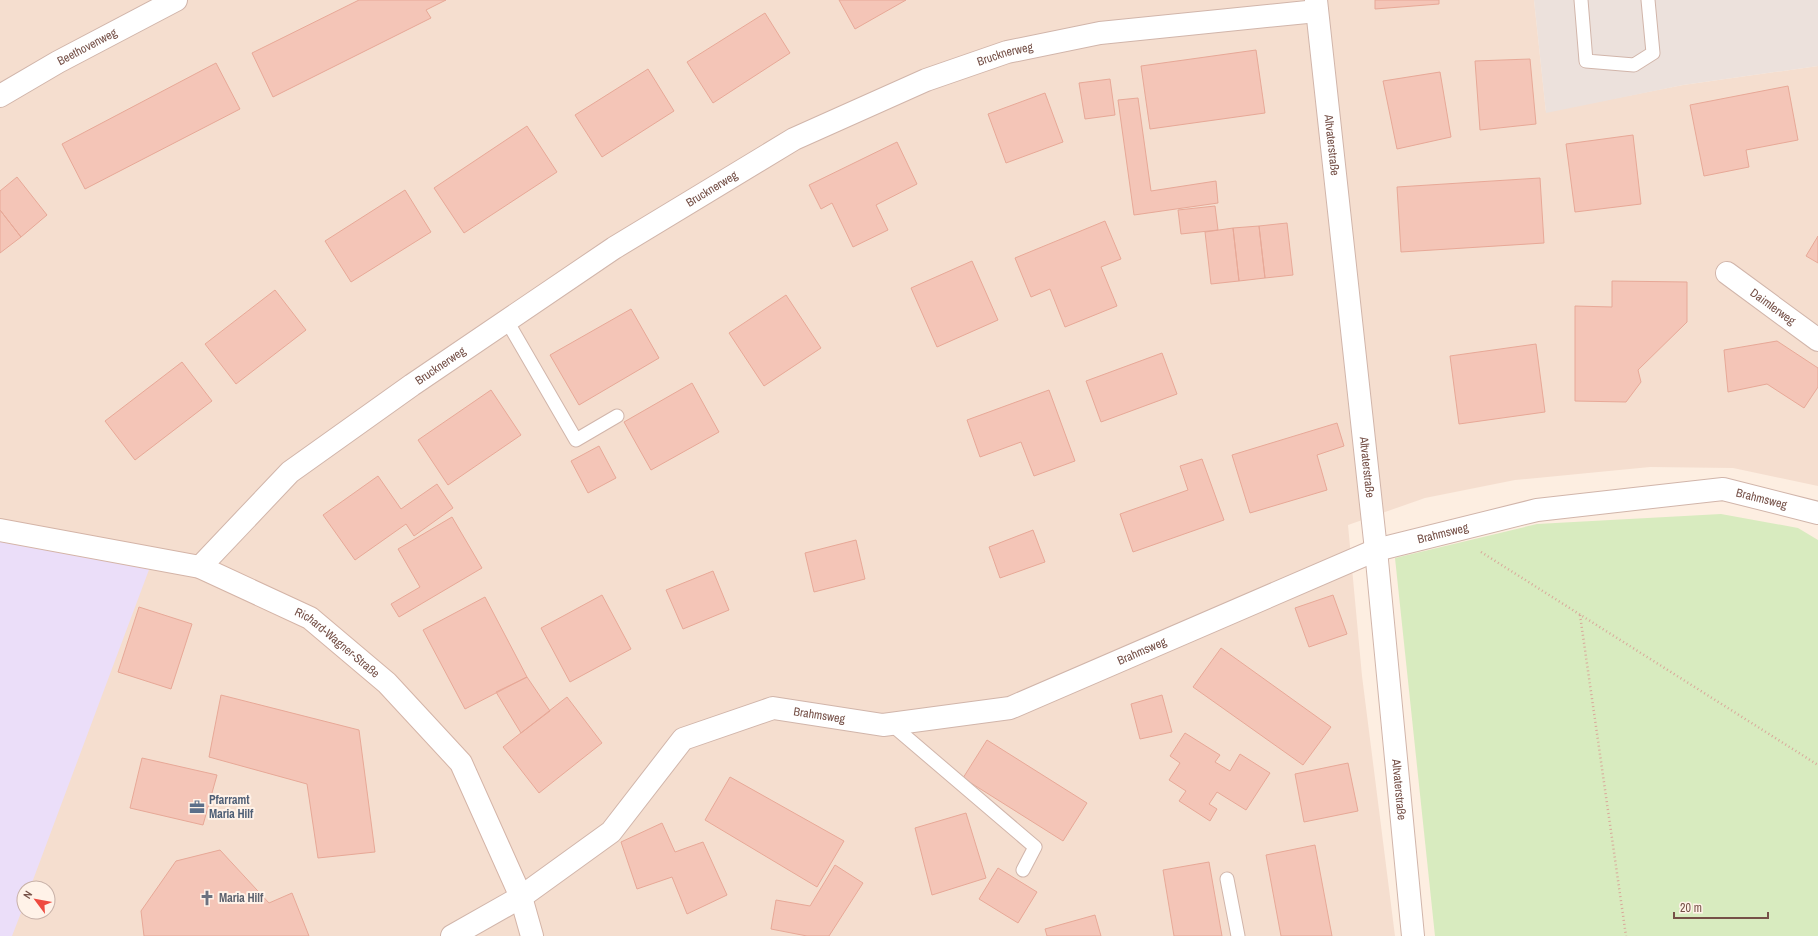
<svg xmlns="http://www.w3.org/2000/svg" width="1818" height="936" font-family="'Archivo Narrow',sans-serif">
  <rect width="100%" height="100%" fill="#fdeee1"/>
  <path fill="#f5decf" fill-rule="evenodd" d="M0 0H1534L1546 112 1683 85 1818 66V486L1733 468 1650 467 1515 480 1425 498 1348 525 1362 676 1395 936H0ZM24 888H48V912H24Z"/>
  <path fill="#ece1dc" d="M1534 0H1818V66L1683 85 1546 113Z"/>
  <path fill="#ebdef9" d="M0 529 153 559 30 888H24V905L12 936H0Z"/>
  <path fill="#d8ebbf" d="M1721 514 1798 528 1818 540V936H1435L1395 558 1537 524Z"/>
  <path fill="#f4c5b7" stroke="#e7a897" d="M359 0H446L426 10 431 18 273 97 252 53Z
    M839 0H906L855 29Z
    M1375 0H1439V4L1375 9Z
    M765 13 790 53 713 103 687 62Z
    M1256 50 1265 113 1150 129 1141 66Z
    M1530 59 1536 124 1480 130 1475 61Z
    M216 63 240 109 85 189 62 144Z
    M648 69 674 111 602 157 575 115Z
    M1440 72 1451 137 1397 149 1383 81Z
    M1110 79 1115 115 1085 119 1079 83Z
    M1788 86 1798 140 1746 150 1749 167 1704 176 1690 105Z
    M1045 93 1063 142 1006 163 988 114Z
    M1138 98 1151 191 1216 181 1218 203 1134 215 1118 100Z
    M527 126 557 172 464 233 434 188Z
    M1633 135 1641 204 1575 212 1566 144Z
    M897 142 917 184 876 205 888 230 853 247 832 203 821 209 809 185Z
    M17 177 47 215 21 237 0 210V191Z
    M1540 178 1544 243 1401 252 1397 187Z
    M405 190 431 232 351 282 325 241Z
    M1215 206 1218 230 1181 234 1178 210Z
    M0 210 21 237 0 253Z
    M1105 221 1121 259 1101 267 1117 306 1065 327 1050 289 1031 297 1015 258Z
    M1287 223 1293 275 1265 278 1259 226Z
    M1259 226 1265 278 1239 281 1233 228Z
    M1233 228 1239 281 1211 284 1205 232Z
    M1818 236V263L1806 256Z
    M972 261 998 320 937 347 911 288Z
    M1612 281 1687 282V322L1638 370 1641 382 1626 402 1575 401V306L1612 307Z
    M275 290 306 330 236 384 205 344Z
    M786 295 821 348 764 386 729 333Z
    M631 309 659 358 579 405 550 355Z
    M1777 341 1818 368V387L1804 408 1767 384 1728 392 1724 350Z
    M1536 344 1545 412 1459 424 1450 356Z
    M1162 353 1177 394 1101 422 1086 381Z
    M182 362 212 401 135 460 105 421Z
    M692 383 719 432 651 470 624 422Z
    M491 390 521 435 448 485 418 440Z
    M1049 390 1075 461 1034 476 1021 442 980 457 967 420Z
    M1337 423 1344 446 1317 455 1327 490 1250 513 1232 455Z
    M599 446 616 478 588 493 571 461Z
    M1202 459 1224 520 1133 552 1120 514 1188 490 1180 466Z
    M378 476 401 509 437 484 453 508 414 536 406 524 355 560 323 515Z
    M452 517 482 568 399 617 391 604 420 587 398 549Z
    M1033 530 1045 562 1000 578 989 547Z
    M856 540 865 579 814 592 805 553Z
    M713 571 729 610 683 629 666 590Z
    M602 595 631 649 570 682 541 628Z
    M1333 595 1347 634 1309 647 1295 608Z
    M485 597 527 677 465 709 423 630Z
    M139 607 192 624 171 689 118 672Z
    M1221 648 1331 727 1303 765 1193 687Z
    M527 677 550 711 521 733 496 692Z
    M221 695 359 730 375 852 318 858 307 784 209 757Z
    M1162 695 1172 732 1140 739 1131 704Z
    M567 697 602 743 539 793 503 747Z
    M1185 733 1220 755 1215 762 1230 771 1240 754 1270 773 1246 810 1217 792 1209 804 1217 809 1210 821 1179 801 1186 791 1169 780 1180 763 1170 756Z
    M987 740 1087 803 1063 841 963 778Z
    M142 758 217 775 203 825 130 808Z
    M1348 763 1358 811 1304 822 1295 774Z
    M730 777 844 841 817 887 705 820Z
    M966 813 986 878 932 895 915 828Z
    M662 823 675 852 703 842 727 895 687 914 672 877 637 889 621 842Z
    M1315 845 1332 936H1281L1266 855Z
    M220 850 269 903 292 893 309 936H144L141 911 176 861Z
    M1209 862 1222 936H1174L1163 870Z
    M835 865 863 883 829 936H807L771 929 776 900 810 906Z
    M998 868 1037 892 1018 923 979 899Z
    M1095 915 1101 936H1047L1045 929Z"/>
  <g fill="none" stroke-linecap="round" stroke-linejoin="round">
    <g stroke="#d1b5aa" stroke-width="15">
      <path id="lane" d="M1581 0 1586 61 1634 65 1653 53 1648 0
        M507 321 576 440 617 416
        M891 724 1035 847 1023 870
        M1227 879 1238 936"/>
    </g>
    <g stroke="#d1b5aa" stroke-width="24">
      <g id="street">
        <path id="s1" d="M1316 0 1376 550 1413 936"/>
        <path id="s2" d="M0 96 58 62 176 0"/>
        <path id="s3" d="M1727 273 1818 340"/>
        <path id="s4" d="M200 567 290 472 412 385 614 248 794 139 926 80 1007 52 1100 33 1317 11"/>
        <path id="s5" d="M452 936 521 897 611 832 683 739 773 708 883 725 1010 708 1376 550 1537 510 1723 489 1818 513"/>
      </g>
    </g>
    <g stroke="#d4b4a7" stroke-width="24">
      <g id="secondary">
        <path id="s6" d="M0 530 200 567 310 618 387 683 461 763 521 897 532 936"/>
      </g>
    </g>
    <path stroke="#d9a89a" stroke-width="2.5" stroke-dasharray="1 3" stroke-linecap="butt" d="M1481 552 1818 765
      M1580 615 1626 936"/>
    <use href="#lane" stroke="#fff" stroke-width="13"/>
    <use href="#street" stroke="#fff" stroke-width="22"/>
    <use href="#secondary" stroke="#fff" stroke-width="22"/>
  </g>
  <defs>
    <g id="office-bare" transform="scale(1.2)"><path d="M-6-3h4V-5.5h4V-3h4V5H-6ZM-1-4.5V-3h2v-1.5ZM-6 0V1H6V0Z" fill="#5c6f8a" stroke="#fff2e8" stroke-width="2.5" paint-order="stroke"/></g>
    <g id="church-bare" transform="scale(1.2)"><path d="M-1.2-6h2.4v3.5h3.3v2.4h-3.3V6h-2.4V-.1h-3.3v-2.4h3.3Z" fill="#6b7280" stroke="#fff2e8" stroke-width="2.5" paint-order="stroke"/></g>
  </defs>
  <g fill-rule="evenodd">
    <use href="#office-bare" x="197" y="807"/>
    <use href="#church-bare" x="207" y="898"/>
  </g>
  <g text-anchor="middle" stroke-width="4" stroke-linejoin="round" paint-order="stroke">
    <g font-size="12" fill="#755047" stroke="#fff2e8">
      <text dy="4" stroke="none"><textPath href="#s2" startOffset="100">Beethovenweg</textPath></text>
      <text dy="4" stroke="none"><textPath href="#s4" startOffset="963">Brucknerweg</textPath></text>
      <text dy="4" stroke="none"><textPath href="#s1" startOffset="146">Altvaterstraße</textPath></text>
      <text dy="4" stroke="none"><textPath href="#s4" startOffset="639">Brucknerweg</textPath></text>
      <text dy="4" stroke="none"><textPath href="#s3" startOffset="57">Daimlerweg</textPath></text>
      <text dy="4" stroke="none"><textPath href="#s4" startOffset="315">Brucknerweg</textPath></text>
      <text dy="4" stroke="none"><textPath href="#s1" startOffset="470">Altvaterstraße</textPath></text>
      <text dy="4" stroke="none"><textPath href="#s5" startOffset="1434">Brahmsweg</textPath></text>
      <text dy="4" stroke="none"><textPath href="#s5" startOffset="1110">Brahmsweg</textPath></text>
      <text dy="4" stroke="none"><textPath href="#s6" startOffset="361">Richard-Wagner-Straße</textPath></text>
      <text dy="4" stroke="none"><textPath href="#s5" startOffset="786">Brahmsweg</textPath></text>
      <text dy="4" stroke="none"><textPath href="#s5" startOffset="450">Brahmsweg</textPath></text>
      <text dy="4" stroke="none"><textPath href="#s1" startOffset="794">Altvaterstraße</textPath></text>
    </g>
    <g font-size="12" font-weight="bold" fill="#4e5e75" stroke="#fff2e8" text-anchor="start">
      <text x="209" y="804">Pfarramt<tspan x="209" dy="14">Maria Hilf</tspan></text>
    </g>
    <g font-size="12" font-weight="bold" fill="#5b616d" stroke="#fff2e8" text-anchor="start">
      <text x="219" y="902">Maria Hilf</text>
    </g>
  </g>
  <g transform="translate(36 900) rotate(302)"><circle r="19" fill="#fff2e8" stroke="#c8b1a8"/>
  <path d="M0-3L7 15L0 10L-7 15Z" fill="#ee4a3f"/>
  <text y="-6" font-size="11" font-weight="bold" text-anchor="middle" fill="#755047">N</text>
  </g>
  <path d="M1674 912v6h94v-6" fill="none" stroke="#755047" stroke-width="2"/>
  <text x="1680" y="912" font-size="12" fill="#755047" stroke="#fff2e8" stroke-width="3" paint-order="stroke">20 m</text>
</svg>
